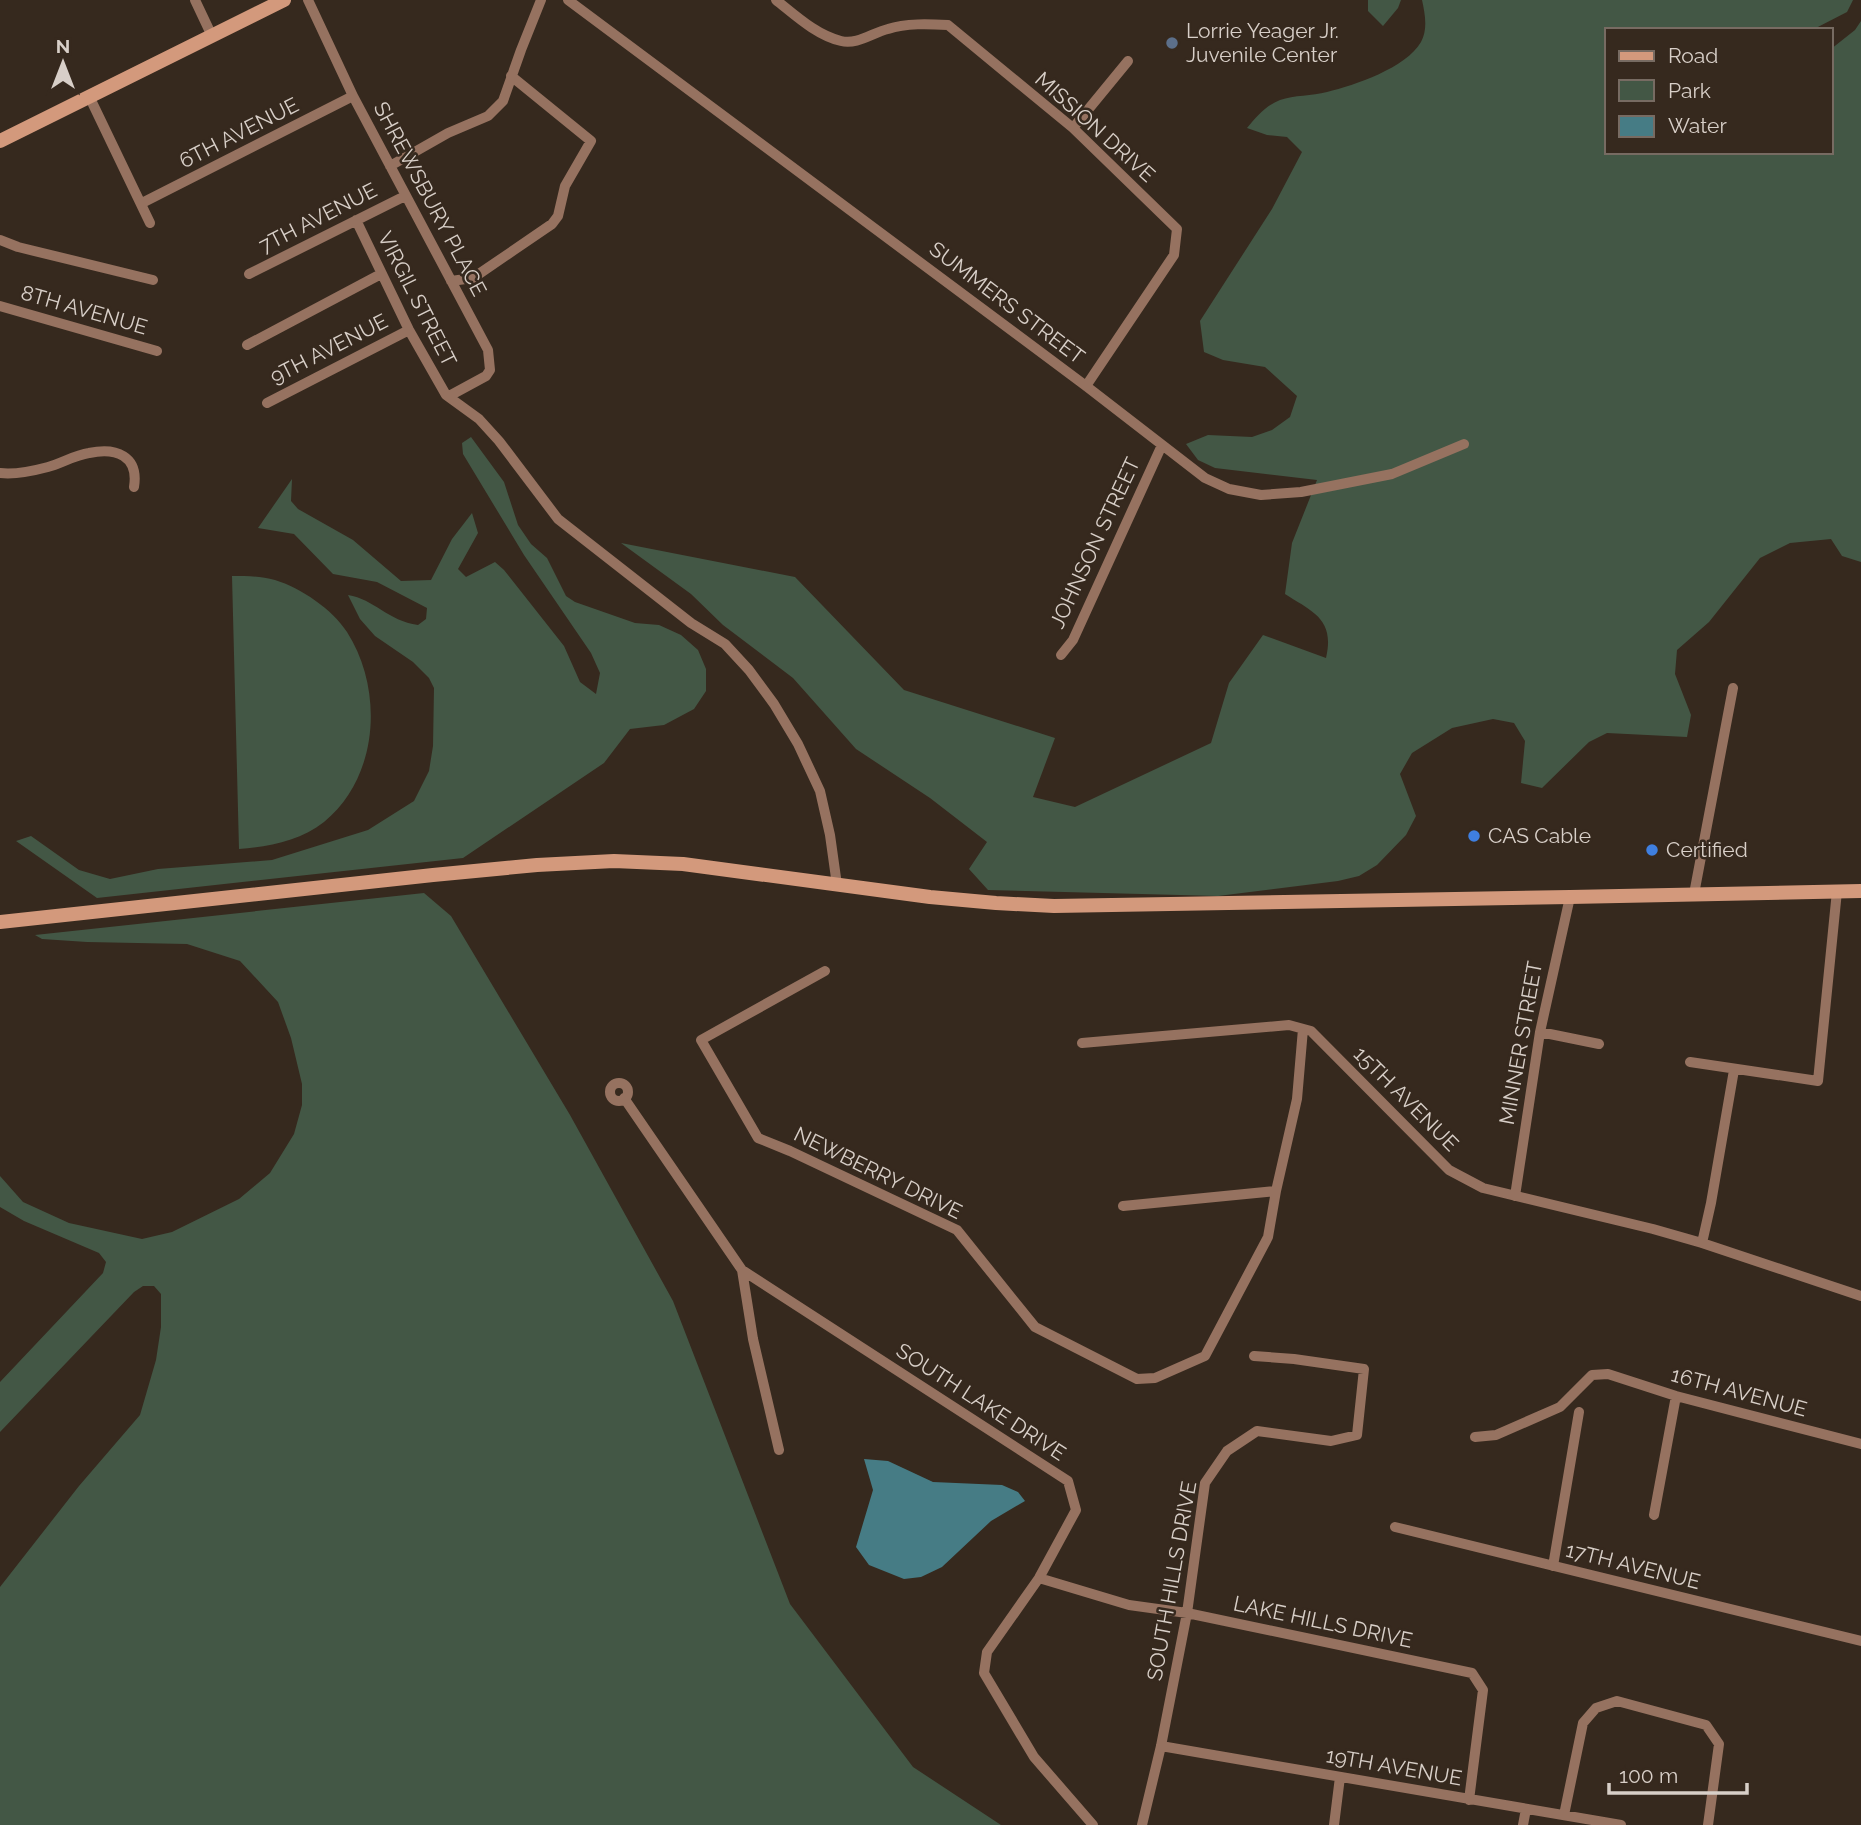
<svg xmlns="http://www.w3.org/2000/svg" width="1861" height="1825" font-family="Raleway,sans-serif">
  <rect width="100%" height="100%" fill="#36291e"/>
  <path fill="#435745" d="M1368 0H1401L1398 8 1383 26 1368 11Z
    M1422 0H1853L1847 12 1812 30H1607V152H1831V49L1855 30 1861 21V562L1842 556 1831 539 1790 543 1760 558 1709 622 1677 650 1675 674 1691 715 1687 737 1607 733 1589 742 1542 788 1521 783 1525 741 1514 723 1493 719 1452 728 1412 753 1400 774 1416 816 1406 835 1377 865 1359 876 1338 881 1218 896 988 890 969 869 987 842 930 798 856 749 793 678 723 625 691 594 621 543 795 577 904 690 1055 738 1033 797 1075 807 1211 743 1229 683 1263 635 1326 658C1335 619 1313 612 1285 594L1292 543 1317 480 1215 468 1198 460 1186 444 1208 435 1252 437 1272 430 1290 417 1297 396 1265 367 1223 360 1204 352 1200 321 1272 209 1302 152 1287 137 1267 135 1247 128C1257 116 1265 106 1280 100 1294 95 1312 96 1327 92 1355 85 1406 68 1421 42 1428 29 1425 14 1422 0Z
    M471 437 504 482 518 525 531 544 547 558 566 596 575 602 635 623 659 625 681 635 698 650 706 669V691L694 709 664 725 630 729 604 763 463 858 97 898 16 841 31 836 79 870 110 879 158 869 272 860 368 830 414 801 429 771 433 746 434 688 429 678 413 662 375 636 360 619 348 595C374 599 388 621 418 625L426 619 427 608 377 582 333 574 294 534 258 528 292 479 291 501 298 509 353 540 401 581 431 580 452 539 472 513 478 533 458 569 466 577 495 562 504 570 564 646 580 682 596 694 600 673 591 653 524 555 463 454 462 443Z
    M232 576C247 576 261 576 275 580 301 588 332 609 347 632 384 690 379 777 324 822 300 841 268 847 239 849Z
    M424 893 451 916 570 1115 673 1301 790 1604 913 1767 1001 1825H0V1587L79 1486 140 1415 156 1360 161 1327V1294L154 1286H143L134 1292 0 1432V1382L103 1273 106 1262 99 1253 24 1221 0 1207V1176L23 1202 69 1223 142 1239 172 1232 239 1199 270 1173 294 1134 302 1105V1084L291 1038 278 1002 240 961 187 944 87 942 42 939 35 935Z"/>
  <path fill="#467c85" d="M864 1459 888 1461 933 1482 1002 1485 1018 1492 1025 1501 991 1521 942 1567 921 1577 904 1579 869 1565 856 1547 873 1490Z"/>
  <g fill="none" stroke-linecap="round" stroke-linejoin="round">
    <path stroke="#967260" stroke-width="10" d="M195 0 212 36
      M308 0 353 96 488 350 490 370 486 376 451 395H446
      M568 0 1086 386 1205 478 1229 489 1261 495 1301 492 1392 474 1464 444
      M776 0C795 15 816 35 841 41 857 45 872 33 888 29 906 23 929 24 948 25L1073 128 1177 229 1174 255 1086 386
      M89 96 150 223
      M1073 128 1128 61
      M390 166 448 133 488 116 503 101 521 50 541 0
      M142 203 353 96
      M356 220 409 330 446 395 479 419 499 441 558 519 691 623 725 644 749 670 774 704 798 744 820 791 830 835 837 885
      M0 240 18 247 153 280
      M249 274 405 196
      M451 281 473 278 552 224 558 216 565 186 591 141 511 76
      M0 306 157 351
      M247 345 381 274
      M267 403 409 330
      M0 473C16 475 33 471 48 467 62 463 75 455 89 453 116 447 139 456 134 487
      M1061 655 1073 640 1162 445
      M1694 894 1733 688
      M825 971 701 1040 758 1138 790 1151 957 1230 1035 1327 1137 1379 1155 1378 1205 1356 1268 1237 1276 1191 1297 1099 1303 1029
      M1540 1032 1599 1044
      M1082 1043 1289 1025 1311 1031 1449 1170 1483 1188 1653 1229 1702 1243 1861 1296
      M1690 1062 1818 1081 1837 891
      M610 1092a9 9 0 1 1 18 0a9 9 0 1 1-18 0Z
      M624 1098 742 1270 1068 1481 1076 1510 1039 1578 987 1652 984 1673 1034 1757 1093 1825
      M1515 1196 1540 1032 1570 897
      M1123 1206 1276 1191
      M1702 1243 1711 1203 1734 1070
      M742 1270 753 1339 779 1450
      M1475 1437 1496 1435 1560 1407 1592 1375 1608 1374 1676 1396 1861 1444
      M1654 1515 1676 1396
      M1395 1527 1861 1641
      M1553 1566 1579 1412
      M1039 1578 1129 1605 1187 1613 1472 1673 1483 1690 1469 1800
      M1161 1746 1621 1825
      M1564 1815 1583 1723 1596 1708 1617 1701 1706 1725 1719 1744 1708 1825
      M1142 1825 1161 1746 1187 1613 1205 1483 1227 1451 1257 1431 1331 1441 1357 1435 1364 1369 1294 1359 1254 1356
      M1334 1825 1340 1777
      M1523 1825 1526 1809"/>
    <path stroke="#d3997c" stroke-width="14" d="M0 141 284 0
      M0 922 433 875 537 865 614 861 683 864 930 897 996 903 1054 906 1570 897 1861 891"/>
  </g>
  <circle fill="#5c6f8a" stroke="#36291e" stroke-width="2.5" cx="1172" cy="43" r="7"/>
  <g fill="#3f7fe0" stroke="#36291e" stroke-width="2.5">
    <circle cx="1474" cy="836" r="7"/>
    <circle cx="1652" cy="850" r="7"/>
  </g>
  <g text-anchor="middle" stroke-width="5" stroke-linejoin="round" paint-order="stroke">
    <g font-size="21" fill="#d8cfc8" stroke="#36291e" text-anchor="start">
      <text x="1186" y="38">Lorrie Yeager Jr.<tspan x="1186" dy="24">Juvenile Center</tspan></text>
      <text x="1488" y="843">CAS Cable</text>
      <text x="1666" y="857">Certified</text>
    </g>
    <g font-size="21" fill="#d8cfc8" stroke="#36291e">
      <text transform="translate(1095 127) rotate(42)" y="7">MISSION DRIVE</text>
      <text transform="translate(239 133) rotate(-27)" y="7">6TH AVENUE</text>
      <text transform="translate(430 199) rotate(62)" y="7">SHREWSBURY PLACE</text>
      <text transform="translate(318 218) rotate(-27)" y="7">7TH AVENUE</text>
      <text transform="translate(417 299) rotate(63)" y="7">VIRGIL STREET</text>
      <text transform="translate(1007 303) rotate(37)" y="7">SUMMERS STREET</text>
      <text transform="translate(84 310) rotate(16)" y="7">8TH AVENUE</text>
      <text transform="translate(329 349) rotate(-27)" y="7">9TH AVENUE</text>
      <text transform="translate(1095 543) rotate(-65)" y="7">JOHNSON STREET</text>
      <text transform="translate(1521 1043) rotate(-80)" y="7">MINNER STREET</text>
      <text transform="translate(1406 1099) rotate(45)" y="7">15TH AVENUE</text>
      <text transform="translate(878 1173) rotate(26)" y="7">NEWBERRY DRIVE</text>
      <text transform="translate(1739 1392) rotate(15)" y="7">16TH AVENUE</text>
      <text transform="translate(981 1402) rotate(33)" y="7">SOUTH LAKE DRIVE</text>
      <text transform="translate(1633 1566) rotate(14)" y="7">17TH AVENUE</text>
      <text transform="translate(1172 1581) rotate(-80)" y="7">SOUTH HILLS DRIVE</text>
      <text transform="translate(1323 1622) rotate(12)" y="7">LAKE HILLS DRIVE</text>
      <text transform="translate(1394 1767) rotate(10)" y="7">19TH AVENUE</text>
    </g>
  </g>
  <rect x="1605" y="28" width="228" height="126" fill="#36291e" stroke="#776b62" stroke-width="2"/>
  <rect x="1619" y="51" width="35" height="10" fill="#d3997c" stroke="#776b62" stroke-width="2"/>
  <text x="1668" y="63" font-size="21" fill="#d8cfc8">Road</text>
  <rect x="1619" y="80" width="35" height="21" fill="#435745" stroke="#776b62" stroke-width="2"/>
  <text x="1668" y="98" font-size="21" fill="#d8cfc8">Park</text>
  <rect x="1619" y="116" width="35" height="21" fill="#467c85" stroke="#776b62" stroke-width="2"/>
  <text x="1668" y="133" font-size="21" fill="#d8cfc8">Water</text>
  <g transform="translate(63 63)" stroke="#36291e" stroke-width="5" paint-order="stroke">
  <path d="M0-5L12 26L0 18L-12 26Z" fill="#d8cfc8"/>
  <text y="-10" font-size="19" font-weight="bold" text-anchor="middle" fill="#d8cfc8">N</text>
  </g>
  <path d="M1609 1783v10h138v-10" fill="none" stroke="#d8cfc8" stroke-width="3.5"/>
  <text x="1619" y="1783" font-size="21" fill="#d8cfc8" stroke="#36291e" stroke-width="5" paint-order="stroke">100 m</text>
</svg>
